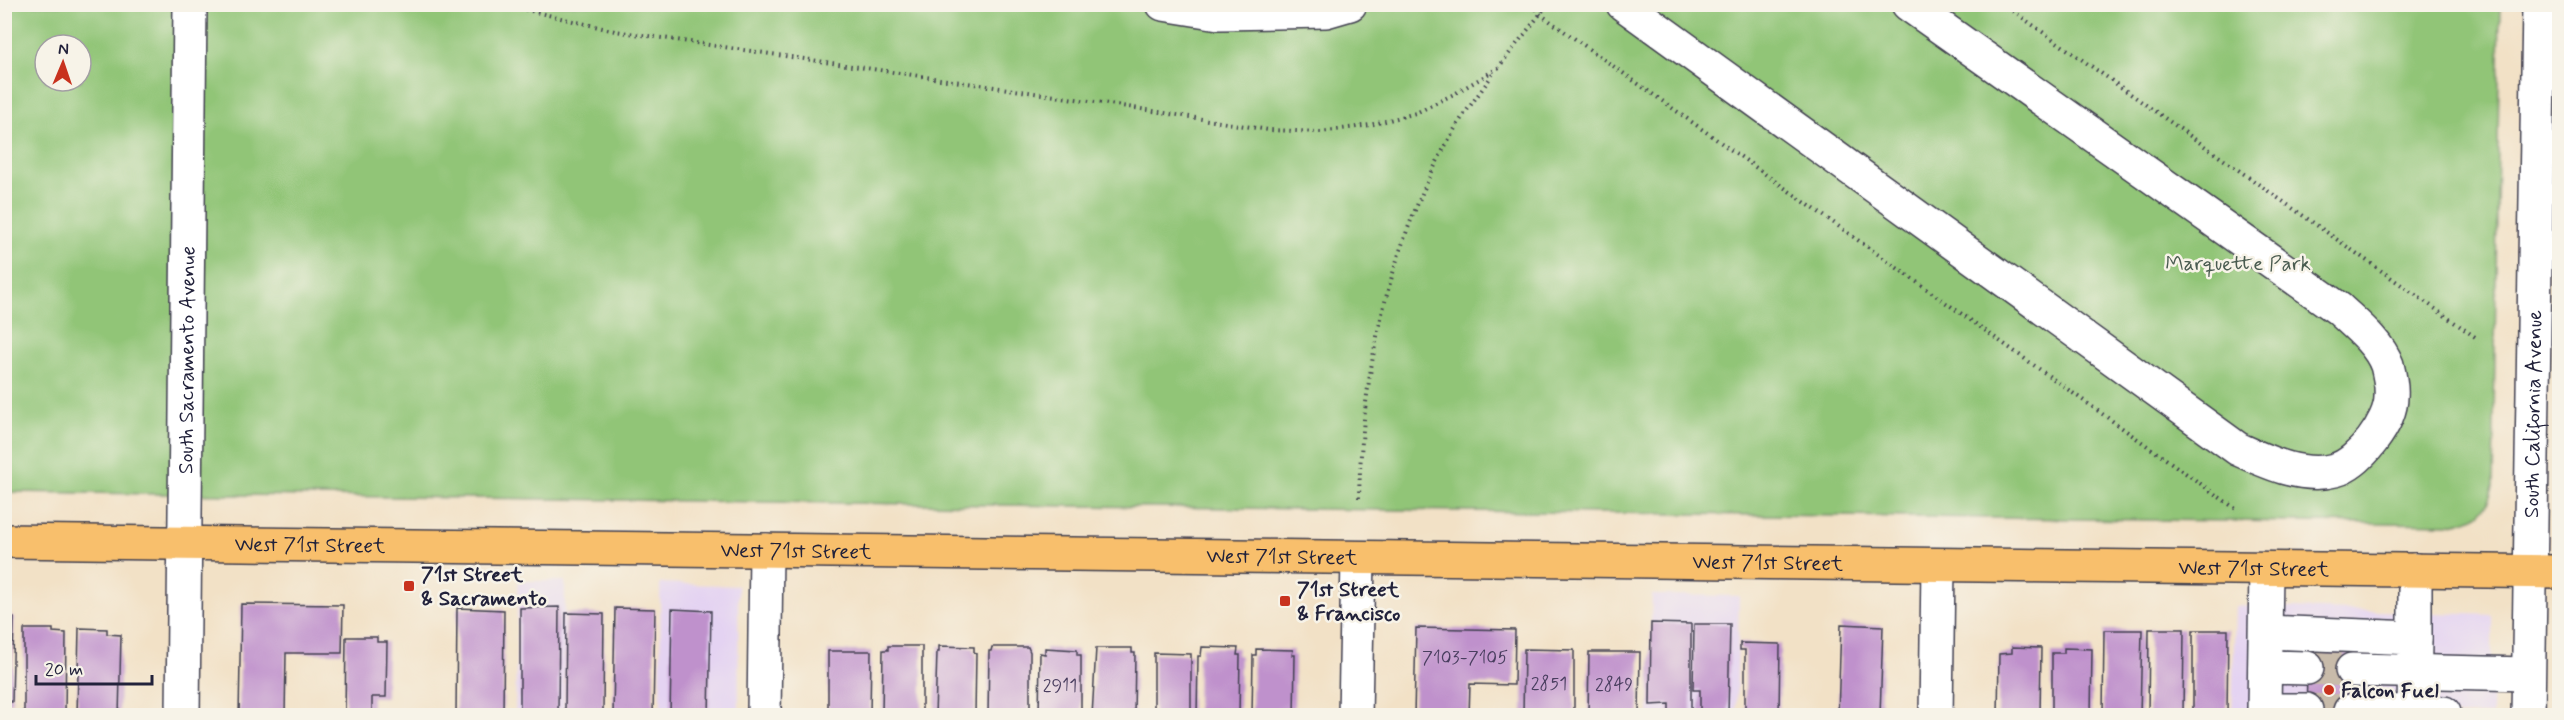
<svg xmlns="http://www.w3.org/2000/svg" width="2564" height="720" font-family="Mynerve,sans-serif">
  <rect width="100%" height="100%" fill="#f7f3e8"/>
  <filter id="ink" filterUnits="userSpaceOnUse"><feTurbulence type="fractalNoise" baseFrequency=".0167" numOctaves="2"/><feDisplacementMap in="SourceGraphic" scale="12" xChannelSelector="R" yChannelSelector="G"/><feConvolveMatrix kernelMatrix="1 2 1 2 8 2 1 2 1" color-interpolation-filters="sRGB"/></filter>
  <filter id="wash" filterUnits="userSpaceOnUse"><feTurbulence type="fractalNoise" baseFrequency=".008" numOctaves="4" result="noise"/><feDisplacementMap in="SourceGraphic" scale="24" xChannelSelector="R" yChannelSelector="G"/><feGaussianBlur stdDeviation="1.35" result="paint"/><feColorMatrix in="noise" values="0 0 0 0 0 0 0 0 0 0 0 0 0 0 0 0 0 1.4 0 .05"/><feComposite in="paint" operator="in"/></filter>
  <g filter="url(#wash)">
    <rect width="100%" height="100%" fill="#f2e1c6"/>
    <path fill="#e4d3f2" d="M518 581H565L564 715 515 716Z
      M660 583 738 586 739 715H661Z
      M1652 595 1739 596 1736 715 1649 716Z
      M2235 606 2492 615V715L2232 716Z
      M2554 616H2559V715H2552Z"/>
    <path fill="#91c577" stroke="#5a7459" stroke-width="1.5" fill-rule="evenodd" d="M5 5H2500L2493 488C2486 514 2476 519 2451 524L5 492ZM45 45H81V81H45Z"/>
    <g id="blocks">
      <path fill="#bf91cc" d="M241 604 343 605 342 653H286L285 716H239Z
        M559 607 558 716H520V608Z
        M457 608 504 610 503 716H456Z
        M615 608 655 609 653 716H613Z
        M672 609 711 611 709 716H670Z
        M4 612H8L14 618 12 702H4Z
        M566 613 604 614 603 711H565Z
        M1651 623 1691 624V716H1669V704L1650 705Z
        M1694 624H1730L1728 716H1700V690H1693Z
        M1841 624 1883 626 1880 716H1838Z
        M79 628 107 629V634L121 635 119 716H77Z
        M1416 628 1515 630 1514 685 1470 684 1469 716H1414Z
        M24 629H53V632L66 633 65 716H24Z
        M2149 629H2184L2183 716H2148Z
        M2104 630H2142L2140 716H2103Z
        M2193 630H2228L2227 716H2193Z
        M2308 634 2353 637 2350 716H2306Z
        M346 637H377V642H387L386 697H372V714L379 713V716H345Z
        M1740 643 1780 644 1779 716H1745V650H1740Z
        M888 646H922V716H882L883 650H888Z
        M939 646 974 647V652L976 653 975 716H935L937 652H939Z
        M992 647H1028L1030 652V716H988L989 651H991Z
        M1202 647 1238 648 1237 655H1240L1239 716H1197L1198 656H1201Z
        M2012 647 2041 648 2040 716H1998L1999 654 2012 653Z
        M1045 648 1077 650V655H1081V716H1039L1040 653 1045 654Z
        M1096 648H1132V653H1135L1134 716H1092Z
        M2064 648 2092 649 2091 716H2052V653H2064Z
        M1256 649 1293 650 1292 655H1295L1294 716H1252L1253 655H1256Z
        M1524 649 1574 650V716H1523Z
        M828 651H871L870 716H828Z
        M1589 652H1640L1639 716H1588Z
        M1154 653 1191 654V716H1154Z"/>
    </g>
  </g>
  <g filter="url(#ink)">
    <use href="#blocks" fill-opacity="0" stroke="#413f50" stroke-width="1.5"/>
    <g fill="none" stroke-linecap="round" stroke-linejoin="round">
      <path stroke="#c8bbaa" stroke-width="33" stroke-dasharray="33 16" stroke-linecap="butt" d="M2307 668 2352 670
        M2306 710 2350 711"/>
      <g stroke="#413f50" stroke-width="36">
        <g id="minor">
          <path d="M1163 4 1219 13 1326 11 1350 4"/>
          <path d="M1623 4 2238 449C2267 462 2302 479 2335 470 2359 464 2391 422 2391 397 2392 388 2389 373 2387 365 2379 343 2356 325 2339 309L1908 4"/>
          <path d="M2266 569 2264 710H2306"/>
          <path d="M2415 570V638"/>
          <path d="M2266 632 2415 638 2414 712 2350 711"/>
          <path d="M2265 667 2307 668"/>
          <path d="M2352 670 2528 674"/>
          <path d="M2414 712 2444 713V716"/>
          <path id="s1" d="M183 716 190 4"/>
          <path d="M764 716 766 550"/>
          <path d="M1355 716 1358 558"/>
          <path d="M1936 716 1938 565"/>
          <path id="s2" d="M2528 716 2539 4"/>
        </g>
      </g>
      <g stroke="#413f50" stroke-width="36">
        <g id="major">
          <path id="s3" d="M4 541 2560 572"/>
        </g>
      </g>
      <path stroke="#413f50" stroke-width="4" stroke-dasharray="1.5 4.5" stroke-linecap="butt" d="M502 4 615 31 1116 105 1269 130 1321 132 1370 125 1416 113 1456 93 1498 68 1548 4
        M1533 4 1540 14 2236 509
        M2003 4 2478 339
        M1359 498C1362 373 1388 249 1449 139 1462 115 1480 93 1495 71"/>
      <use href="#minor" stroke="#fff" stroke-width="33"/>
      <use href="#major" stroke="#f8bf6c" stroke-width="33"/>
    </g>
  </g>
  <g fill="#c8321e" stroke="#f7f3e8" stroke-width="2">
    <rect x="403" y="580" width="12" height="12" rx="3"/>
    <rect x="1279" y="595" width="12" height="12" rx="3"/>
    <circle cx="2329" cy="690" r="6"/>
  </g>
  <g text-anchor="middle" stroke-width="5" stroke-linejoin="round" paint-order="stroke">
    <g font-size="18" fill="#493e5f">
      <text x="1465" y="663">7103-7105</text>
      <text x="1549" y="689">2851</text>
      <text x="1614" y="690">2849</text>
      <text x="1060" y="691">2911</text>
    </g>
    <g font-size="21" fill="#495b50" stroke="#f7f3e8">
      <text x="2238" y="270">Marquette Park</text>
    </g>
    <g font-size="21" fill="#22223b" stroke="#f7f3e8">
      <text dy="7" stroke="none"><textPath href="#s1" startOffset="356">South Sacramento Avenue</textPath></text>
      <text dy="7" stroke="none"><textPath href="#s2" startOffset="302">South California Avenue</textPath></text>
      <text dy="7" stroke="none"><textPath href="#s3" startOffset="306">West 71st Street</textPath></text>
      <text dy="7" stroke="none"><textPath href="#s3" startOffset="792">West 71st Street</textPath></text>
      <text dy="7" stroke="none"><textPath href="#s3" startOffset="1278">West 71st Street</textPath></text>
      <text dy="7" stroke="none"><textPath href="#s3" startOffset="1764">West 71st Street</textPath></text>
      <text dy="7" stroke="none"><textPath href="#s3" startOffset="2250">West 71st Street</textPath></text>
    </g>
    <g font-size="21" font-weight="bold" fill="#22223b" stroke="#f7f3e8" text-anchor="start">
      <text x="421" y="581">71st Street<tspan x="421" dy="24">&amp; Sacramento</tspan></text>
      <text x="1297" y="596">71st Street<tspan x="1297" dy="24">&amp; Francisco</tspan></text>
      <text x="2341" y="697">Falcon Fuel</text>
    </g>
  </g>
  <rect width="2564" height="720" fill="none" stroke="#f7f3e8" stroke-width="24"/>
  <g transform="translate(63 63) rotate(2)"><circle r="28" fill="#f7f3e8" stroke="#a29fa3" stroke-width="1.5"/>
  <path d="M0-4.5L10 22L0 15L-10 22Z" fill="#c8321e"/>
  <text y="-9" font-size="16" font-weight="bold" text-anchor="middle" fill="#22223b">N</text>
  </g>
  <path d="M36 675v9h116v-9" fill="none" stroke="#22223b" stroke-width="3"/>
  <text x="45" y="675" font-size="18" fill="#22223b" stroke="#f7f3e8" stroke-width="4.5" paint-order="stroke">20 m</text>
</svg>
